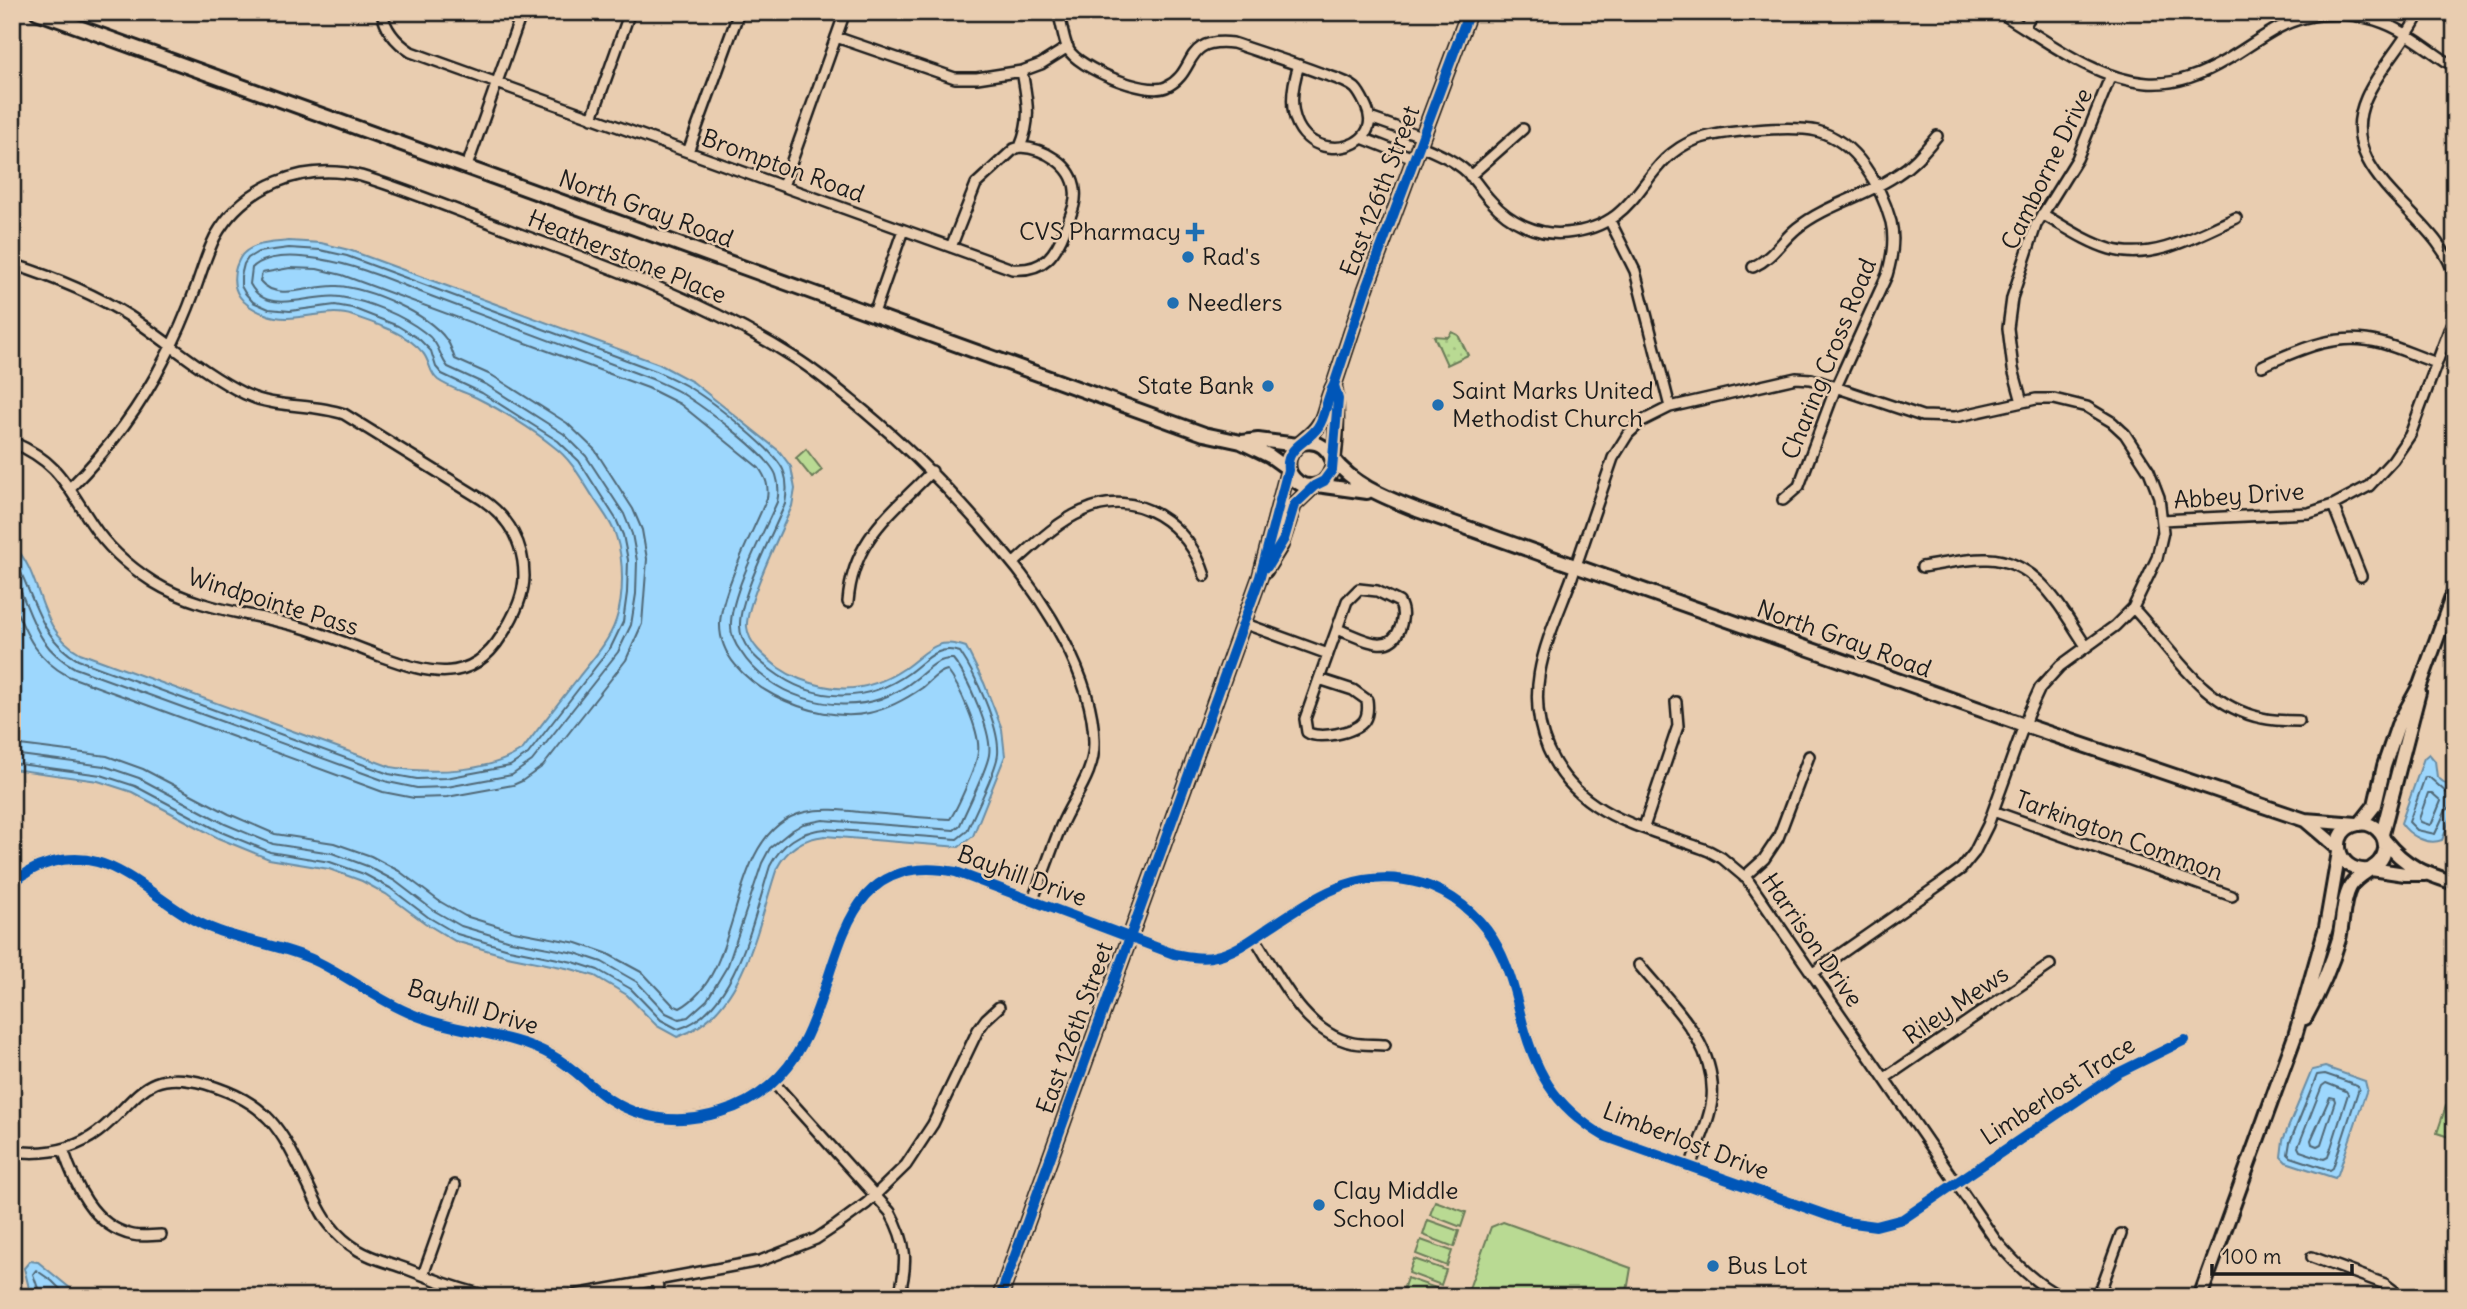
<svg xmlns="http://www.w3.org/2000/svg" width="2467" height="1309" font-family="Delius,sans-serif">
  <defs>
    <pattern id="park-dots" width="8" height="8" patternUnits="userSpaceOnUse" patternTransform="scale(1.75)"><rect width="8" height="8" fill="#b9da93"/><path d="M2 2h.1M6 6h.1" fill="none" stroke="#9eba7e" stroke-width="1.8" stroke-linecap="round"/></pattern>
  </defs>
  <rect width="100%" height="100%" fill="#e9cdb0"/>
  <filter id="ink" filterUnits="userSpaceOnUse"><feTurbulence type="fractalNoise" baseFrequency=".0143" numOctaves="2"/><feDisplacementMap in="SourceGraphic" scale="14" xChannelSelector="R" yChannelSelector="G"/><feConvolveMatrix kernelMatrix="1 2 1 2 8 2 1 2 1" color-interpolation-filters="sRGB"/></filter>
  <g filter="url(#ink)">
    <path fill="#b9da93" stroke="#6a7b58" stroke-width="2" d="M806 449 822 470 812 478 796 458Z
      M1435 1201 1466 1212 1461 1227 1430 1215Z
      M1428 1220 1459 1231 1454 1247 1423 1235Z
      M1503 1222 1631 1268 1626 1297H1466L1491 1227Z
      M1421 1240 1452 1251 1447 1266 1416 1254Z
      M1414 1259 1446 1270 1441 1285 1409 1273Z
      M1407 1278 1439 1289 1436 1297H1414L1402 1293Z"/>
    <path fill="url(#park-dots)" stroke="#6a7b58" stroke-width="2" d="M1452 332 1458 335 1468 355 1447 365 1434 336 1448 337Z
      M2446 1106 2455 1109V1139L2437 1133Z"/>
    <path fill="#9dd7fd" stroke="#698ca3" stroke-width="2" d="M289 241 321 243 349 250 659 364 693 382 779 451 791 467 795 489 792 506C782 530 745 605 747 627 749 645 765 657 779 668 793 678 807 682 823 686 853 693 880 685 905 668 928 652 935 636 966 647L984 683 1002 729 1005 756 973 836 959 847 825 836C804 838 787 849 777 868 757 927 744 1015 677 1037L657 1026 627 995 595 976 571 969 507 956 455 941 425 923 386 894 362 881 329 869 269 859 218 838 132 792 98 781 12 769V544C45 575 34 627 80 653L391 767C430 774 490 773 523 749 541 725 560 701 578 678 592 660 609 642 616 620 624 597 624 560 616 536 612 523 603 512 595 500 582 480 572 460 553 446 532 429 501 410 477 398 465 392 449 388 438 380 429 373 430 361 423 353 407 333 376 324 353 316 324 306 294 326 265 314 243 306 229 291 236 267 238 262 240 256 244 253 256 242 274 243 289 241Z
      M2429 754 2435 761 2437 777 2455 791C2455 808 2449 824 2442 840 2427 846 2409 835 2401 823L2424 758Z
      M2325 1067 2365 1081 2367 1089 2338 1174 2335 1178 2286 1162 2281 1157 2283 1140 2312 1070Z
      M30 1261 38 1262 81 1297H36L29 1288 24 1268Z"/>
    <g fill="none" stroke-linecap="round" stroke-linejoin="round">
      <path stroke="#506776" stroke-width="2" d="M12 555C34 592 38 638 78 660L389 774 417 779 446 778 510 766 528 754 611 647 623 622 627 593 628 560 623 535 616 519 579 461 558 441 482 393 442 374 436 367 431 351 419 339 398 326 352 308 335 305 290 311 269 309 253 302 245 293 241 286V276L244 264 248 258 258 252 289 248 320 250 347 256 656 371C667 376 679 381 690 388 711 401 777 451 784 472 788 483 787 493 785 504 773 533 740 596 740 624 739 644 756 659 771 670 814 703 866 704 909 673 926 661 937 644 960 652 975 674 1000 727 998 754 997 770 974 814 967 831L957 839 825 829C801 831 781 844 770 866 754 916 736 1012 678 1029L661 1020 631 989 598 970 573 962 509 949 457 934 428 917 390 888 364 874 330 862 270 852 221 832 135 786 101 775 12 763
        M12 573C32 610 33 646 75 668L388 782 417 788 447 787 512 775 532 761 618 652 631 625 636 594 637 561 632 534 624 514 586 456 564 434 487 385 448 367C438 355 441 344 424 332 402 315 368 301 340 297 312 292 268 318 250 284L252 268C267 253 300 256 319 259 359 265 399 284 436 298 508 325 580 352 652 379 663 384 676 389 686 396 706 409 769 455 776 475 779 484 779 493 777 502 763 534 733 589 731 622 730 633 735 644 741 652 768 695 833 715 880 699 892 695 906 687 917 678 929 669 937 658 953 659 967 676 993 733 989 755 986 772 967 808 960 825L954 830 823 820 803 824 791 831 770 848 762 863 728 965 707 1000 688 1017 679 1019 666 1013 637 982 602 962 575 953 511 941 461 926 433 910 395 881 367 866 332 853 273 844 225 824 139 778 104 766 12 754
        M12 600C26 634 35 658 68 676L383 792 414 798 447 797 513 785 522 781 543 766 626 660 642 624 647 559 642 530 633 509 595 450 567 423 493 376 455 359C452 352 451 345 446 339 427 313 369 288 337 286 313 284 278 303 260 281L262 273 290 268 317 269 342 275 648 388 680 404 759 468C766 478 769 486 767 498 753 532 722 589 720 623 718 685 818 725 869 713 887 709 906 699 922 688 930 682 937 672 947 670 959 685 981 733 978 752 977 765 957 809 950 819 920 818 889 814 859 812 841 810 823 808 805 812 723 831 748 971 680 1008L673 1005 643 973 606 953 577 943 514 931 465 916 439 901 399 871 371 856 334 843 275 834 229 814 143 769 107 756 12 744
        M2428 793H2432L2441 801 2432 823 2430 825 2421 822 2419 819Z
        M2455 795 2448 794 2429 777H2425L2409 822 2417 830 2435 834 2446 810 2455 806
        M2325 1074 2357 1085 2359 1088 2333 1168 2330 1170 2291 1157 2288 1154 2290 1142 2314 1083 2317 1075Z
        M2326 1083 2346 1091 2348 1094 2328 1157 2324 1159 2300 1151 2298 1147 2322 1086Z
        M2330 1097 2334 1098 2335 1101 2321 1144 2317 1146 2312 1144 2311 1140Z
        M41 1297 33 1274 36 1270 52 1281 68 1297"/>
      <g stroke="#1c1c1c" stroke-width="14">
        <path id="street" d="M382 12C385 30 397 43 411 52L951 247 1012 269C1044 272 1056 254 1066 227 1070 216 1077 203 1075 190 1073 165 1044 148 1020 147
          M1058 12C1062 24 1063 38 1068 49 1078 68 1146 96 1166 87 1198 72 1181 37 1233 43 1262 53 1291 62 1320 73 1331 77 1345 80 1355 88 1360 93 1363 100 1366 106 1392 161 1263 174 1299 65
          M1616 12 1635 14 1653 12
          M1999 12C2045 39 2093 79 2147 83 2177 85 2203 74 2228 59 2245 49 2261 37 2278 28 2313 9 2361 10 2397 29 2417 39 2435 55 2455 67
          M2420 12C2405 43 2380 67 2366 98 2331 177 2442 214 2455 279
          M2024 27 2033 12
          M836 37 955 78H977L1022 71 1041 64 1068 47
          M592 118 630 12
          M1370 118 1424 137
          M1362 138 1416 159
          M1421 146C1437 153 1454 160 1467 172 1476 181 1482 192 1491 201 1509 222 1538 236 1566 233 1644 226 1637 163 1695 140 1719 131 1792 125 1817 131 1856 141 1881 186 1891 222 1895 239 1892 258 1887 275L1836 387 1799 486 1783 500
          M1020 147C1032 119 1027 100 1022 71
          M688 152 739 12
          M467 166 522 12
          M1470 176 1523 129
          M783 186 845 12
          M2042 214C2064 226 2086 242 2110 249 2153 262 2198 235 2236 218
          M1610 221 1635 271 1670 407
          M951 247 976 184 1014 149 1020 147
          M12 264C53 277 93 293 129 316 167 341 204 374 245 394 276 409 311 403 344 414L483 500C509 518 524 544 524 576 524 597 513 618 502 635 470 687 427 673 380 656 354 646 327 635 300 627 251 613 198 610 153 582 130 567 107 547 92 524 66 485 59 462 12 442
          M1753 267C1774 257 1780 242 1797 228 1827 204 1867 196 1898 174 1914 164 1925 150 1937 136
          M874 313 903 230
          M2262 366C2300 349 2338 331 2381 343 2400 348 2418 357 2437 363
          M2022 402 2013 369 2008 328 2012 298 2036 225 2077 159 2111 75
          M70 488C108 450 140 408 164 360 177 336 187 312 196 287 202 270 207 253 215 237 244 185 304 162 361 176 414 192 465 214 517 233 613 268 708 303 795 358 819 373 841 392 863 410 916 454 960 500 1004 553 1045 601 1093 676 1094 741 1095 774 1073 797 1061 826 1051 850 1043 876 1032 901
          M2333 505 2361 576
          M2162 520 2309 513 2333 505 2369 486 2393 460 2410 435 2455 314
          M1013 564C1034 545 1057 522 1083 511 1137 486 1189 525 1205 576
          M1922 567C1943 564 1966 558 1988 559 2039 561 2061 609 2086 646
          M1359 589 1377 591 1399 602C1404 611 1403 618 1400 628 1389 658 1358 636 1337 629L1347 601Z
          M848 602C853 538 892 513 932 471
          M2133 608C2172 649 2202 706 2262 718 2274 721 2287 721 2299 721
          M1243 623 1328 654
          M1319 679 1353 690 1367 700C1368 707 1368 715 1364 721 1355 733 1318 740 1307 732L1305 719Z
          M1319 679 1337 629
          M1993 811 2232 896
          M1644 827 1678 726 1676 702
          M1744 877 1764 859 1778 838 1809 756
          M12 885C32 863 69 854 97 862 129 870 165 905 196 921 233 941 278 943 316 961 349 977 379 1001 412 1014 456 1033 509 1032 551 1055 586 1074 597 1101 642 1114 668 1122 696 1120 721 1112 757 1102 786 1076 803 1043 843 968 836 849 956 872L1174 954C1187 956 1202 960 1216 956 1235 952 1251 940 1267 929 1319 895 1358 865 1423 884 1452 893 1477 914 1493 939 1507 961 1514 988 1520 1013 1534 1070 1553 1106 1604 1136L1846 1222 1876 1226 1903 1219 2118 1073 2185 1040
          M1255 938C1279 976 1304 1033 1353 1043 1363 1045 1375 1044 1385 1045
          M1639 965C1671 1004 1717 1044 1712 1099 1710 1121 1697 1146 1690 1167
          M1813 973 1942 883 1961 869 1974 853 1988 825 2028 714 2040 688 2060 666 2115 626 2133 608 2157 558 2163 532 2159 497 2149 471 2125 434 2112 422 2087 407 2054 399H2036L1955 417 1922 416 1811 379 1796 378 1670 407 1642 421 1628 434 1613 458C1599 499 1585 539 1571 580 1549 638 1522 687 1548 749 1558 772 1574 791 1595 805 1627 827 1674 837 1709 851L1722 858 1747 879 1996 1241C2015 1263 2035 1284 2062 1297
          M1885 1078 2050 965
          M774 1083 890 1212C907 1243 908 1262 899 1296
          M63 1149C74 1183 93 1227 133 1235 142 1237 152 1235 161 1235
          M12 1151C43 1155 73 1151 98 1132 138 1101 143 1066 206 1084 268 1103 280 1127 307 1183 314 1197 320 1213 330 1225 337 1234 348 1244 358 1250 372 1259 391 1263 407 1269 435 1280 463 1291 493 1297
          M2312 1257 2385 1284 2402 1297
          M423 1275 455 1185
          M657 1281 659 1297
          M564 1297 760 1261 816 1239 837 1225 867 1203 906 1165 933 1124 978 1030 986 1019 999 1007
          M2098 1297 2121 1234"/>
      </g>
      <g stroke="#1c1c1c" stroke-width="18">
        <path id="secondary" d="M37 12 1204 434 1241 442 1270 456 1288 469
          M1334 385C1338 401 1337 459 1330 473 1327 480 1320 485 1313 486 1302 487 1295 482 1290 473 1281 447 1310 442 1320 423 1327 411 1326 399 1334 385L1365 291 1469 12
          M1242 442 1258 440 1298 445
          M1299 444C1314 439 1326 445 1332 459
          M1333 459C1356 487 1385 497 1417 510L2024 725 2293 816 2305 820 2357 824
          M1317 485 1367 492
          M1265 571 1281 545 1294 505 1314 486
          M2305 820 2339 849
          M2360 824 2375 805 2384 766 2398 725 2420 685 2455 589
          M2382 834 2419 692
          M2385 841C2406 867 2423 873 2455 883
          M2371 869 2405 874H2425
          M2305 1018C2319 993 2331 967 2339 939 2343 923 2342 902 2350 887 2359 871 2383 869 2385 849 2386 834 2373 821 2358 824 2328 829 2335 873 2368 870
          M1000 1297 1260 577 1288 470
          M2200 1297 2295 1036 2326 927 2339 852"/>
      </g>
      <use href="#street" stroke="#e9cdb0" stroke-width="9"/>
      <use href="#secondary" stroke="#e9cdb0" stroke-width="12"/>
      <g stroke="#e9cdb0" stroke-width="15">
        <path id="cycleway" d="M1267 567 1284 539 1294 505 1314 486 1324 481 1332 470 1338 399 1334 385
          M12 885C32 863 69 854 97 862 129 870 165 905 196 921 233 941 278 943 316 961 349 977 379 1001 412 1014 456 1033 509 1032 551 1055 586 1074 597 1101 642 1114 668 1122 696 1120 721 1112 757 1102 786 1076 803 1043 843 968 836 849 956 872L1174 954C1187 956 1202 960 1216 956 1235 952 1251 940 1267 929 1319 895 1358 865 1423 884 1452 893 1477 914 1493 939 1507 961 1514 988 1520 1013 1534 1070 1553 1106 1604 1136L1846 1222 1876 1226 1903 1219 2118 1073 2185 1040
          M1000 1297 1260 577 1288 470C1285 447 1307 443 1318 427 1326 416 1326 399 1334 385L1365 291 1469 12"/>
      </g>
      <use href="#cycleway" stroke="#0057b8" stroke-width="10"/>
    </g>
  </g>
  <g fill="#1f6fb2" stroke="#e9cdb0" stroke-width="2.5">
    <path d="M1191.5 221.5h7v7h7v7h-7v7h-7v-7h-7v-7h7z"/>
    <circle cx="1188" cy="257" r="7"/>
    <circle cx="1173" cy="303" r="7"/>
    <circle cx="1268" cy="386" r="7"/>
    <circle cx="1438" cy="405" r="7"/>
    <circle cx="1319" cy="1205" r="7"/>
    <circle cx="1713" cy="1266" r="7"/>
  </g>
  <g text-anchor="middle" stroke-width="5" stroke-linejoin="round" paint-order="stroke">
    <g font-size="24" fill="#1c1c1c" stroke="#e9cdb0">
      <text transform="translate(783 166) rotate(20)" y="8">Brompton Road</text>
      <text transform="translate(2047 169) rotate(-64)" y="8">Camborne Drive</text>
      <text transform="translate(1380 191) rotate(-69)" y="8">East 126th Street</text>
      <text transform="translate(646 209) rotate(20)" y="8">North Gray Road</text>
      <text transform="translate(627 257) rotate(22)" y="8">Heatherstone Place</text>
      <text transform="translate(1829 359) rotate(-68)" y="8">Charing Cross Road</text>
      <text transform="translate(2239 496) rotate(-4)" y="8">Abbey Drive</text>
      <text transform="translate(273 602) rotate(17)" y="8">Windpointe Pass</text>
      <text transform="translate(1844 639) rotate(20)" y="8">North Gray Road</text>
      <text transform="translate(2119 836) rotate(20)" y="8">Tarkington Common</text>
      <text transform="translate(1022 876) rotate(20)" y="8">Bayhill Drive</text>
      <text transform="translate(1812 940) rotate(55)" y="8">Harrison Drive</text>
      <text transform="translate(1956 1005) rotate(-34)" y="8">Riley Mews</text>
      <text transform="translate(473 1007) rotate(17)" y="8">Bayhill Drive</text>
      <text transform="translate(1075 1028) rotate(-70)" y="8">East 126th Street</text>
      <text transform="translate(2058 1091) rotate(-33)" y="8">Limberlost Trace</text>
      <text transform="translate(1686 1141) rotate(21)" y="8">Limberlost Drive</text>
    </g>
    <g font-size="24" fill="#1c1c1c" stroke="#e9cdb0" text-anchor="start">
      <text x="1181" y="240" text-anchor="end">CVS Pharmacy</text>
      <text x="1202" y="265">Rad's</text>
      <text x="1187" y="311">Needlers</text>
      <text x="1254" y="394" text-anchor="end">State Bank</text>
      <text x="1452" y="399">Saint Marks United<tspan x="1452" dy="28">Methodist Church</tspan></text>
      <text x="1333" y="1199">Clay Middle<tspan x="1333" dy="28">School</tspan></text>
      <text x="1727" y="1274">Bus Lot</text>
    </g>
  </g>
  <rect width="2467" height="1309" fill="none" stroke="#e9cdb0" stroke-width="42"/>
  <rect x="21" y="21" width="2425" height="1267" fill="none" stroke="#1c1c1c" stroke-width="2.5" filter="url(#ink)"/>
  <path d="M2212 1264v10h140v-10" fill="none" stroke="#1c1c1c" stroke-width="3.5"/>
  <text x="2222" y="1264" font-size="21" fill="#1c1c1c" stroke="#e9cdb0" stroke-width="5" paint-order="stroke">100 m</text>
</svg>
